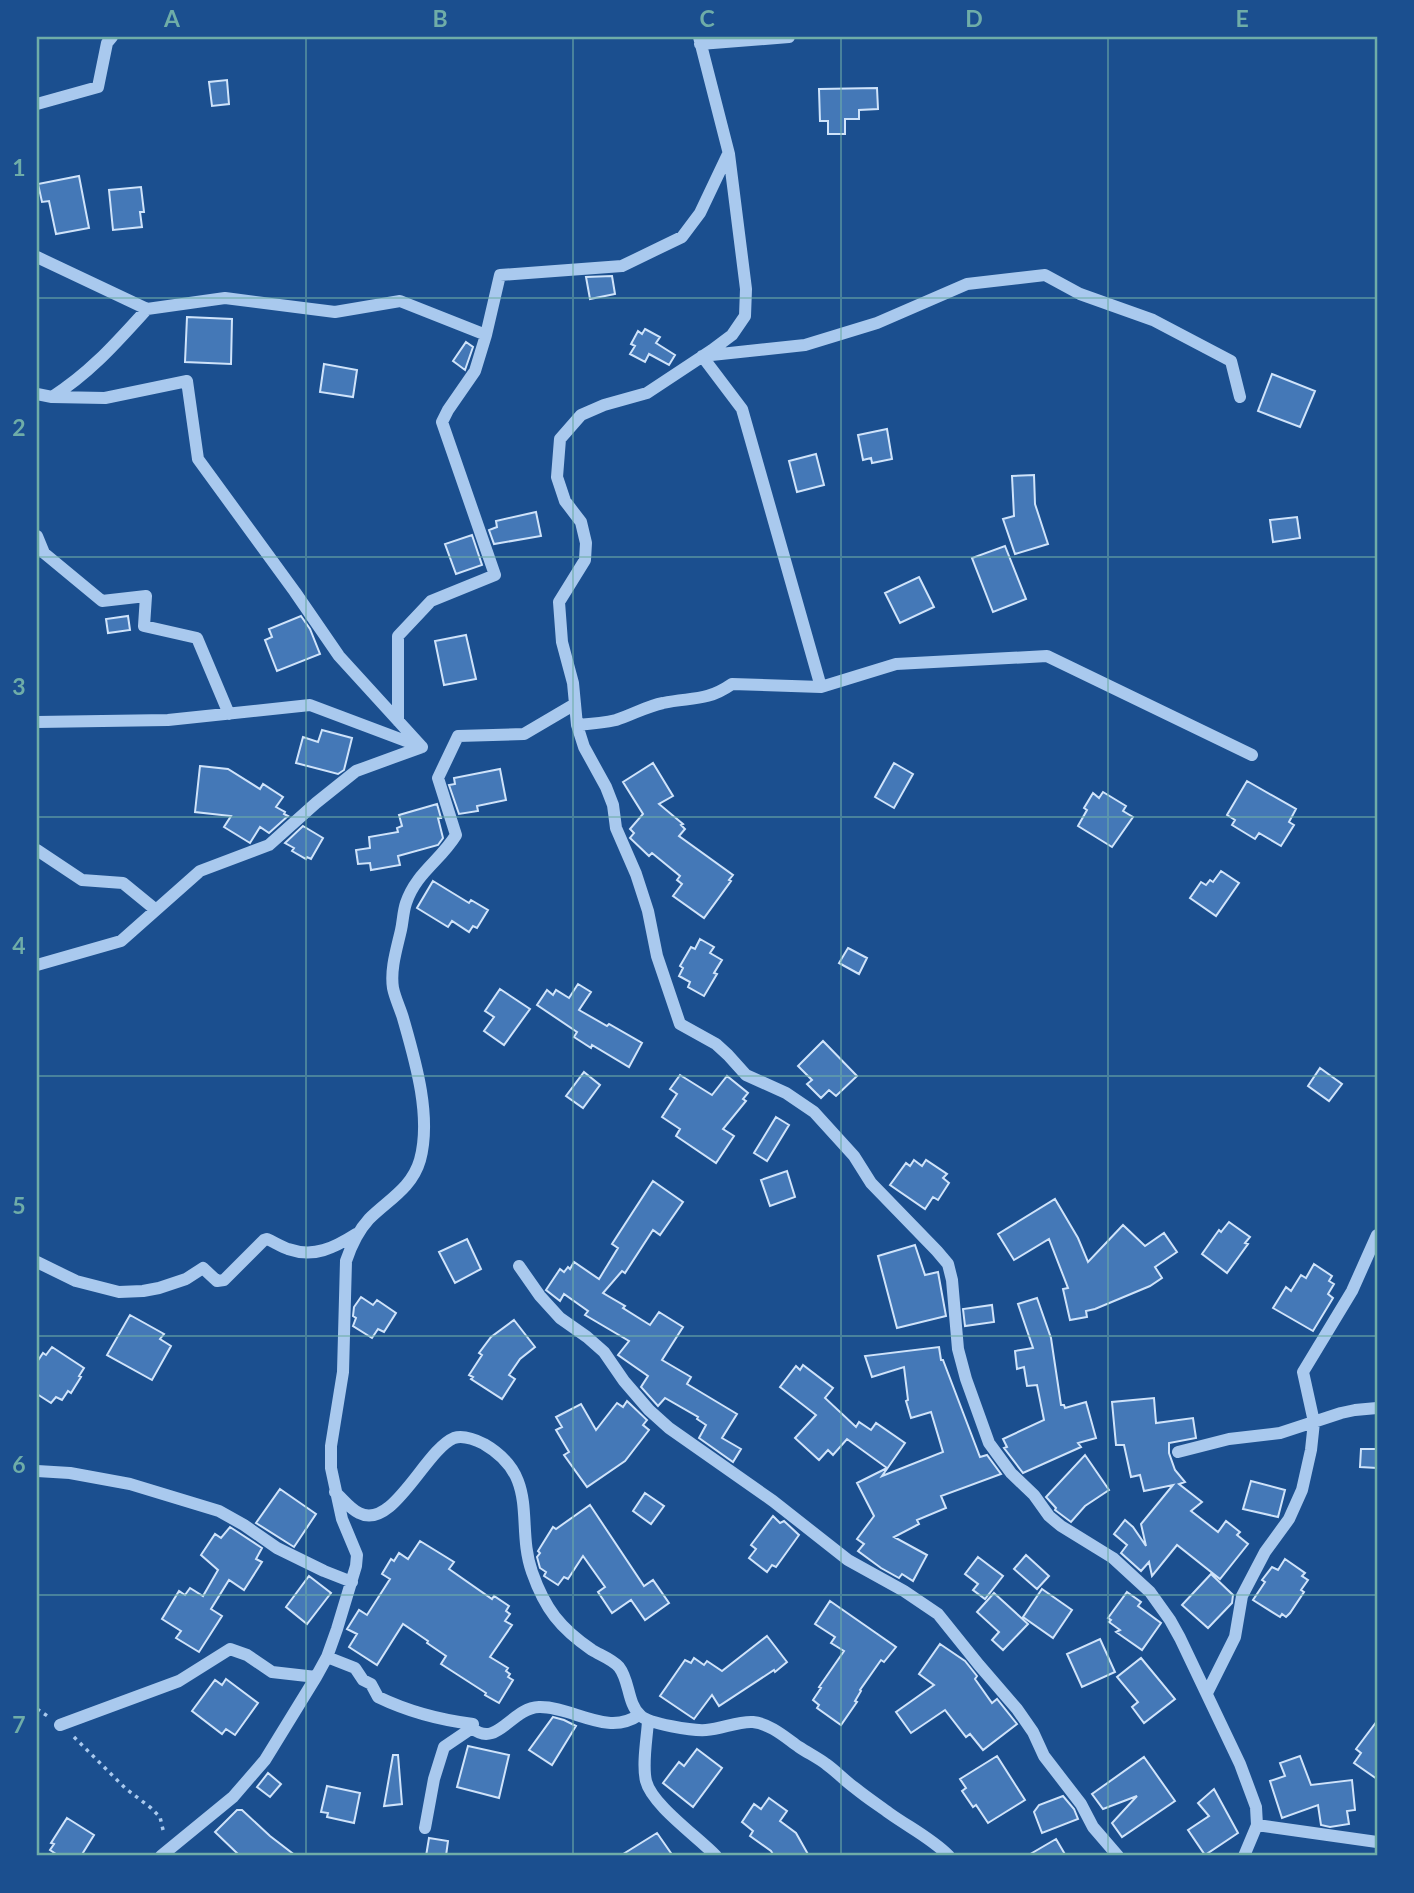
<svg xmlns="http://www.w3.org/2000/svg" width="1414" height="1893" font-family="Lato,sans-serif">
  <rect width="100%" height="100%" fill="#1b4f8f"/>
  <path fill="#4478b7" stroke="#cfe3fa" stroke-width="2" d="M227 80 229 104 212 106 209 82Z
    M877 88 878 109 859 110V119H845V134H828V121H820L819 89Z
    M79 176 89 228 56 234 49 201 42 202 38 184Z
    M141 187 144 212H140L142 227 113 230 109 190Z
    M612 276 615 294 590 299 586 277Z
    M187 317 232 319 231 364 185 362Z
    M645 329 660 337 656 343 675 355 669 365 649 354 645 362 630 354 635 346 631 344 638 331 642 334Z
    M466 342 473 347 465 370 453 361Z
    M324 364 357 370 353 397 320 392Z
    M1272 374 1315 391 1300 427 1258 411Z
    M887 429 892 459 872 463 871 458 863 460 858 435Z
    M816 454 824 485 797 492 789 461Z
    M1034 475 1035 504 1048 544 1015 554 1003 519 1014 516 1012 476Z
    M536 512 541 536 494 544 489 530 497 527 496 521Z
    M1297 517 1300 538 1273 542 1270 520Z
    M472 535 482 565 456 574 445 544Z
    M1005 546 1026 599 993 612 972 558Z
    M919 577 934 607 900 623 885 593Z
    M128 616 130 630 108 633 106 619Z
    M301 616 310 629 320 654 277 671 265 640 272 637 269 629Z
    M466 635 476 679 444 685 435 641Z
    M322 730 352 738 344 770 338 774 296 763 303 737 318 742Z
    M653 763 673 796 659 804 683 824 681 825 685 829 679 836 733 875 729 880 731 881 704 918 673 896 682 884 677 880 680 876 652 853 649 856 630 838 634 833 630 829 643 814 623 782Z
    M894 763 913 774 894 808 875 797Z
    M200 766 228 769 260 789 263 784 283 797 276 807 285 812 284 814 288 816 269 833 260 827 250 843 224 827 231 816 195 812Z
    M500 769 506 800 477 806 478 811 459 814 449 785 455 784 454 778Z
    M1247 781 1296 809 1289 822 1294 825 1281 846 1259 833 1255 839 1232 825 1235 820 1227 815Z
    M1103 792 1126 806 1123 811 1133 817 1112 847 1078 826 1087 810 1084 808 1093 793 1099 798Z
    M437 804 441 818H438L443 838 438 845 398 856 400 865 371 870 370 863 358 864 356 850 370 848 369 837 398 832 397 828 402 826 399 815Z
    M303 826 323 838 311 859 307 857 306 859 292 851 294 848 285 843Z
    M1221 871 1239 883 1216 916 1190 898 1201 882 1206 885 1210 880 1213 882Z
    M433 881 469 903 471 900 488 910 477 928 473 926 469 932 452 921 448 927 417 908Z
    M700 939 714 947 710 953 722 960 714 973 717 974 704 996 688 987 690 982 679 976 683 968 680 966 691 947 695 949Z
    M848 948 867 958 859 974 839 963Z
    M578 984 591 992 579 1010 607 1026 609 1024 642 1043 629 1067 592 1045 591 1048 574 1037 577 1032 537 1005 547 990 553 995 556 990 569 998Z
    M500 989 530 1009 504 1045 484 1031 494 1017 485 1011Z
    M823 1041 857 1076 836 1096 829 1090 821 1098 807 1084 812 1080 798 1066Z
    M1320 1068 1342 1084 1329 1101 1308 1086Z
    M584 1072 600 1085 583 1108 566 1096Z
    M680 1075 712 1095 727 1076 748 1093 743 1099 746 1101 723 1129 734 1136 716 1163 676 1136 680 1129 662 1117 677 1094 670 1089Z
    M776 1117 789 1125 767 1161 754 1153Z
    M914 1160 922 1166 926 1160 947 1174 943 1178 949 1183 938 1200 933 1197 925 1209 890 1185 906 1163 910 1166Z
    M787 1171 795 1197 770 1206 761 1180Z
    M653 1181 683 1202 660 1235 653 1230 625 1273 622 1271 603 1293 625 1306 623 1308 650 1325 659 1312 683 1327 662 1360 691 1377 687 1384 737 1414 722 1438 741 1449 733 1462 699 1438 706 1425 697 1419 698 1417 665 1398 658 1406 641 1387 648 1376 618 1355 629 1341 585 1315 588 1311 564 1294 560 1301 546 1290 560 1269 564 1272 568 1267 570 1269 574 1262 599 1279 618 1248 612 1244Z
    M1055 1199 1078 1238 1088 1262 1123 1225 1145 1246 1164 1233 1177 1252 1155 1267 1162 1278 1150 1286 1095 1309 1086 1311 1087 1317 1070 1320 1063 1289 1068 1288 1049 1239 1014 1260 998 1234Z
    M1229 1222 1250 1237 1245 1243 1248 1244 1227 1273 1202 1254 1219 1230 1221 1232Z
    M467 1239 481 1269 455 1283 439 1252Z
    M915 1245 925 1275 938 1272 946 1316 897 1328 878 1256Z
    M1314 1264 1332 1276 1329 1281 1334 1284 1328 1294 1333 1298 1313 1331 1273 1308 1286 1287 1291 1291 1301 1275 1306 1278Z
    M361 1297 373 1305 377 1300 396 1313 384 1332 378 1329 372 1338 353 1326 356 1318 353 1316 354 1307Z
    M1037 1298 1051 1338 1061 1405H1064L1065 1408 1086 1402 1096 1438 1078 1443 1081 1447 1023 1473 1004 1448 1007 1447 1003 1439 1044 1420 1037 1385 1027 1386 1024 1367 1017 1369 1015 1351 1033 1348 1018 1304Z
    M992 1305 994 1322 965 1326 963 1309Z
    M130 1315 164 1334 160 1339 171 1346 152 1380 107 1355Z
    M514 1320 535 1347 520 1359 509 1375 515 1379 502 1399 471 1379 473 1377 469 1375 482 1355 479 1353 491 1337Z
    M52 1347 84 1368 79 1376 81 1377 71 1393 68 1391 62 1400 56 1397 51 1403 37 1394V1362L43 1353 46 1355Z
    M939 1347 941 1360H943L980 1457 987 1455 1001 1474 941 1496 946 1508 917 1520 919 1524 894 1537 927 1555 913 1581 902 1574 899 1578 881 1568 858 1551 864 1544 857 1539 874 1516 857 1483 887 1468 847 1439 833 1455 828 1450 819 1460 795 1438 816 1415 780 1387 796 1366 800 1370 803 1365 833 1388 825 1398 856 1427 859 1422 871 1430 876 1423 905 1443 882 1476 943 1452 931 1412 911 1418 906 1401 908 1400 904 1367 872 1377 865 1356Z
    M1154 1398 1156 1423 1193 1418 1196 1438 1169 1443V1453L1175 1470 1185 1482 1179 1484 1202 1502 1191 1511 1218 1532 1226 1521 1240 1532 1237 1535 1248 1544 1220 1579 1177 1545 1152 1576 1149 1562 1141 1571 1121 1553 1127 1545 1114 1534 1125 1520 1133 1527 1146 1546 1141 1524 1173 1485 1144 1491 1140 1475 1131 1477 1124 1445H1116L1112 1402Z
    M627 1401 647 1420 643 1425 649 1430 625 1461 587 1487 564 1455 569 1452 556 1430 562 1427 556 1417 581 1404 596 1430 617 1403 623 1407Z
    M1361 1449H1377V1468L1360 1467Z
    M1085 1455 1109 1490 1085 1506 1071 1522 1055 1510 1056 1508 1046 1497Z
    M1251 1481 1285 1490 1278 1517 1243 1509Z
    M280 1489 316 1514 294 1547 256 1523Z
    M645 1493 664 1506 651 1524 633 1511Z
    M590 1505 644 1586 653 1580 669 1603 645 1620 631 1600 612 1613 598 1592 605 1587 583 1556 568 1579 564 1577 558 1585 544 1576 546 1572 540 1568 537 1557 540 1553 538 1551 553 1527 556 1529Z
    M773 1516 780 1523 784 1521 799 1535 776 1567 772 1565 767 1572 749 1558 756 1549 751 1545Z
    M230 1527 262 1548 256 1559 262 1562 244 1590 229 1580 211 1609 222 1616 199 1652 176 1638 181 1631 162 1619 179 1591 185 1595 190 1588 203 1596 218 1570 201 1555 215 1534 221 1538Z
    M420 1541 454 1562 449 1569 492 1599 494 1596 509 1606 506 1611 510 1614 505 1621 512 1625 490 1657 508 1668 506 1671 510 1674 508 1677 513 1680 499 1703 485 1695 486 1693 441 1664 446 1656 427 1643 428 1641 403 1624 377 1665 349 1647 357 1634 347 1629 359 1610 367 1615 390 1579 382 1574 391 1559 394 1561 399 1553 408 1559Z
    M1026 1555 1049 1576 1037 1589 1014 1569Z
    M978 1557 1003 1576 985 1599 973 1590 978 1584 965 1574Z
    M1285 1559 1305 1573 1302 1576 1308 1580 1301 1590 1304 1592 1290 1613 1286 1617 1282 1614 1280 1617 1253 1600 1265 1582 1262 1580 1272 1567 1278 1570Z
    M1211 1574 1233 1595 1232 1603 1208 1628 1182 1605Z
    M309 1576 331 1593 307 1624 286 1607Z
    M1042 1589 1072 1610 1053 1638 1023 1617Z
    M1127 1592 1141 1602 1138 1606 1161 1623 1142 1650 1116 1632 1120 1630 1109 1622 1111 1620 1108 1618Z
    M994 1593 1028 1624 1003 1650 992 1640 999 1632 977 1612Z
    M830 1601 896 1647 884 1662 881 1660 860 1690 861 1691 855 1701 857 1702 841 1725 817 1708 819 1705 813 1700 821 1688 819 1687 844 1651 831 1643 835 1637 815 1624Z
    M767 1636 787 1662 775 1672 774 1670 719 1706 712 1695 694 1719 660 1696 685 1660 691 1663 694 1658 704 1665 707 1661 722 1671Z
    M1100 1639 1115 1672 1082 1687 1067 1654Z
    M940 1644 965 1661 977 1676 975 1679 992 1703 997 1699 1017 1724 983 1750 970 1734 966 1737 945 1710 911 1733 896 1712 934 1685 919 1674Z
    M1141 1658 1175 1699 1144 1723 1132 1707 1138 1702 1117 1677Z
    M226 1679 258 1703 235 1735 226 1729 222 1734 192 1711 215 1680 222 1685Z
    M553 1717 564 1720 576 1726 552 1765 529 1750Z
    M1377 1721V1779L1354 1763 1361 1753 1356 1749Z
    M468 1746 509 1755 499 1798 457 1787Z
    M697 1749 722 1768 693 1807 663 1783 679 1762 684 1766Z
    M393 1755H398L402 1804 384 1806Z
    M997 1756 1025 1800 988 1823 976 1805 973 1807 962 1791 966 1788 960 1779Z
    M1300 1756 1311 1785 1352 1780 1355 1810 1347 1811 1349 1824 1330 1827 1321 1825 1318 1805 1282 1818 1270 1781 1285 1776 1280 1763Z
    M1144 1757 1175 1801 1122 1837 1112 1823 1137 1796 1103 1809 1092 1794Z
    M268 1773 281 1784 270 1797 257 1787Z
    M327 1786 360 1793 354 1823 327 1817 328 1813 321 1812Z
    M1214 1789 1238 1833 1205 1855 1188 1830 1209 1816 1198 1803Z
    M1063 1796 1074 1809 1078 1819 1042 1833 1034 1812 1039 1805Z
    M769 1798 787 1811 780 1821 796 1833 809 1856H774L771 1851 750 1836 753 1831 742 1822 754 1804 761 1809Z
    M237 1810H242L270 1836 296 1856H240L215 1832Z
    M67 1818 94 1835 81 1856H59L50 1850 54 1844 51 1843Z
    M657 1833 673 1856H620Z
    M429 1838 448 1841 446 1856H426Z
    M1056 1839 1066 1856H1027Z"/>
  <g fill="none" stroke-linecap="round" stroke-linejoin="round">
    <path stroke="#a9c9ee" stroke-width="3.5" stroke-dasharray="3.5 5" stroke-linecap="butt" d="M37 1709 49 1717
      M74 1737 125 1788 151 1808 160 1817 164 1834"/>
    <path stroke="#a9c9ee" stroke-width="12" d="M699 37 729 154 746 289 745 316 732 335 712 350 647 393 604 405 581 415 560 439 557 477 565 501 581 522 586 543 585 560 559 602 562 642 573 683 577 725 584 747 606 787 613 805 616 828 636 874 648 911 657 956 680 1024 716 1044 728 1055 746 1075 786 1093 814 1112 854 1156 871 1183 937 1251 948 1264 952 1280 958 1349 966 1379 989 1443 1011 1473 1034 1495 1049 1516 1061 1526 1113 1558 1150 1592 1170 1620 1180 1638 1240 1764 1256 1807 1257 1825 1244 1856
      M700 44 789 37
      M37 104 98 87 107 43 112 37
      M37 257 147 309 225 298 335 312 400 301 486 335
      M37 394 52 397C91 372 116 343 147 309
      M52 397 105 398 187 381 198 459 295 592 339 656 422 747
      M37 536 44 553 102 601 146 596 144 626 197 638 229 714
      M821 687 742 409 702 356 805 345 877 323 967 284 1045 275 1080 294 1153 320 1231 361 1240 397
      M398 721V636L431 601 495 575 442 422 448 410 475 371 486 335 500 275 622 266 682 237 700 213 728 154
      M37 722 168 720 310 705 419 746
      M577 725C590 724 603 723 616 720 632 715 647 706 663 703 691 697 706 702 732 684L821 687 896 664 1047 656 1252 755
      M37 850 82 880 123 883 156 910
      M37 965 121 941 200 871 269 845 316 803 356 771 422 747
      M37 1262 76 1281 119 1292 143 1291 159 1288 186 1279 203 1268 217 1281 224 1280 264 1240 267 1239C274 1242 280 1246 288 1249 314 1258 334 1248 356 1234
      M519 1266 540 1296 560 1318 587 1337 604 1352 624 1381 649 1410 669 1428 773 1501 848 1560 904 1591 938 1614 979 1665 1017 1709 1033 1732 1044 1756 1081 1804 1093 1827 1118 1856
      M1178 1452 1229 1439 1280 1433 1341 1413 1355 1410 1377 1408
      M37 1471 70 1473 130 1484 219 1511 244 1525 277 1548 324 1571 352 1582
      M335 1492C342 1498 350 1509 359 1513 393 1531 425 1450 454 1438 463 1435 476 1440 484 1444 541 1477 515 1524 532 1572 545 1609 560 1628 592 1650 600 1655 612 1659 619 1667 630 1681 627 1703 640 1715 648 1724 694 1731 706 1730 722 1729 738 1721 753 1722 771 1724 786 1738 799 1747 808 1753 818 1758 826 1764 836 1771 845 1781 855 1788 866 1797 878 1805 889 1813 910 1828 931 1838 949 1856
      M327 1657 355 1668 363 1680 371 1684 378 1697C407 1711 440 1720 473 1724L472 1728C497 1749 511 1708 539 1707 572 1706 607 1737 639 1715
      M1207 1693 1235 1637 1242 1596 1265 1552 1289 1519 1302 1490 1311 1450 1314 1422 1303 1372 1352 1291 1377 1235
      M648 1721C647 1738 642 1764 646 1781 652 1805 698 1837 716 1856
      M60 1725 179 1681 230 1649 247 1655 272 1672 316 1677
      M1257 1825 1377 1842
      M425 1828 434 1779 444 1747 472 1728
      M161 1856 233 1797 265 1760 316 1677 327 1657 337 1629 356 1566 357 1555 342 1519 331 1468V1446L343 1372 346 1261C351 1246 358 1231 369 1219 388 1200 412 1188 420 1160 432 1116 415 1060 403 1018 400 1008 395 998 393 988 390 969 397 948 401 930 403 921 403 912 406 903 416 873 440 861 456 835L438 778 458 736 524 734 575 704"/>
  </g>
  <path fill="none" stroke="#6fada8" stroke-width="2" stroke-opacity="0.55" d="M306 37V1856M573 37V1856M841 37V1856M1108 37V1856M37 298H1377M37 557H1377M37 817H1377M37 1076H1377M37 1336H1377M37 1595H1377"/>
  <rect width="1414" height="1893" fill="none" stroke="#1b4f8f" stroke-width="77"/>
  <rect x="38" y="38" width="1338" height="1816" fill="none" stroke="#6fada8" stroke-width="2.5"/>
  <g font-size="23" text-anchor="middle" font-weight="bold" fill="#6fada8">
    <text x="172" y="27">A</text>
    <text x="440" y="27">B</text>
    <text x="707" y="27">C</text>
    <text x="974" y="27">D</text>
    <text x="1242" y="27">E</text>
    <text x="19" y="176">1</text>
    <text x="19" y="436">2</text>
    <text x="19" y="695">3</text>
    <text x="19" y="954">4</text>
    <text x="19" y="1214">5</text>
    <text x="19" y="1473">6</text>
    <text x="19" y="1733">7</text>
  </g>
</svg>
